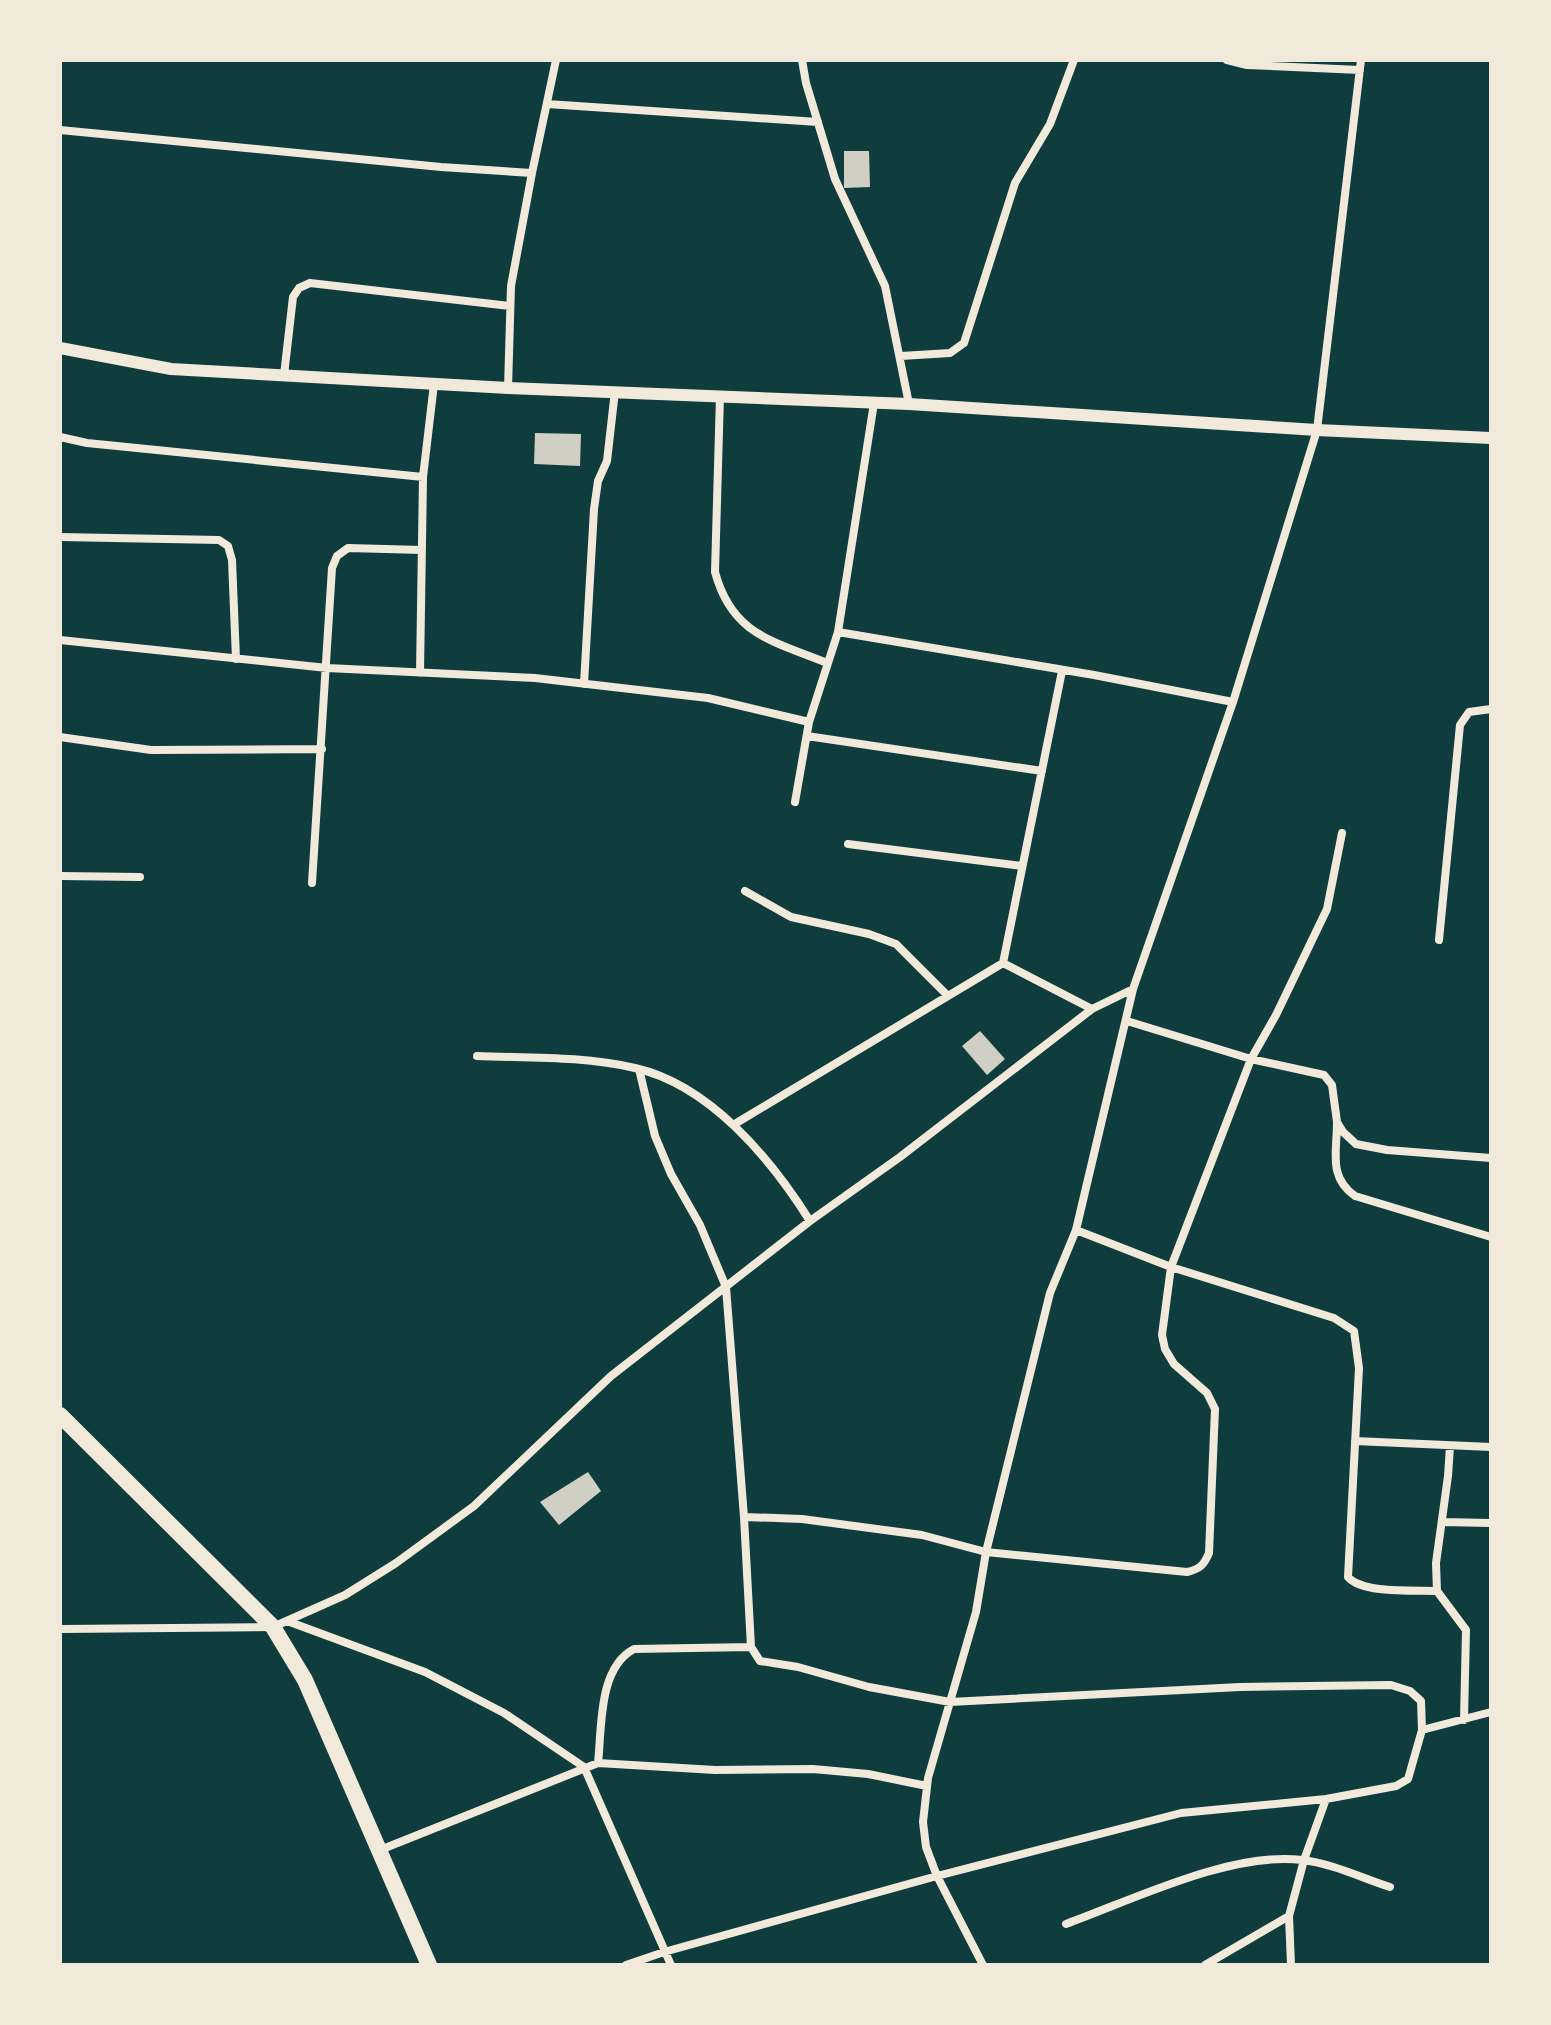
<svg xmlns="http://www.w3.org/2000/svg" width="1551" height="2025" font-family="Arial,sans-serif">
  <rect width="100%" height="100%" fill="#0f3d3e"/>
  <path fill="#cfcfc3" d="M844 151H869L870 187 844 188Z
    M535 433 581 434 580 466 534 464Z
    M980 1031 1005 1059 987 1075 962 1046Z
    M588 1472 601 1491 559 1525 540 1502Z"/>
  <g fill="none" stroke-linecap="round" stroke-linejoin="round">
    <path stroke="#f1e9da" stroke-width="8" d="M802 60 806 83 835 179 885 286 909 404
      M1227 60 1247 65 1360 70
      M547 104 818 122
      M60 130 441 167 532 173
      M901 356 950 353 964 343 1015 183 1050 124 1074 60
      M284 375 293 297 299 288 310 283 510 306
      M508 388 511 286 532 173 556 60
      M720 396 715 572C732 635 773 641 827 663
      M60 437 87 443 423 477
      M60 537 219 540 228 546 232 560 236 659
      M838 632 1094 675 1233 702
      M60 640 327 668 535 678 708 698 809 722
      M1062 671 1003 963 1092 1009
      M420 673 423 477 434 384
      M584 684 594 509 598 481 607 461 615 391
      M807 736 1042 771
      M60 737 151 750 322 749
      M795 802 809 722 838 632 874 403
      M848 844 1022 866
      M60 876 140 877
      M312 883 332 568 337 556 348 548 422 550
      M745 891 791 917 869 934 896 944 948 996
      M1439 940 1460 725 1469 712 1491 709
      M1127 1021 1251 1059 1324 1075 1332 1085 1337 1122 1343 1132 1356 1144 1387 1150 1491 1158
      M477 1056C529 1058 584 1056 635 1068 710 1085 771 1159 810 1221
      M639 1069 655 1136 671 1174 700 1225 726 1287 744 1517 751 1647 760 1661 798 1667 869 1687 950 1702 1240 1687 1391 1685 1410 1691 1421 1701 1422 1730
      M1337 1122C1337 1152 1328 1177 1355 1196L1491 1237
      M733 1125 1003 963
      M1076 1230 1171 1267 1334 1318 1354 1331 1359 1368 1348 1577C1363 1594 1414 1590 1437 1591
      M1355 1441 1491 1447
      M1450 1446 1448 1476 1436 1563 1437 1591 1466 1630 1464 1720
      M744 1517 802 1519 922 1535 986 1552 1187 1572C1200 1569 1204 1565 1209 1553L1215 1409 1207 1393 1174 1364 1165 1349 1162 1335 1171 1267 1251 1059 1276 1015 1327 909 1342 833
      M1442 1522 1491 1523
      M287 1621 425 1672 504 1713 584 1767 671 1965
      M60 1629 273 1627 345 1595 396 1563 474 1506 611 1376 810 1221 900 1157 1092 1009 1133 989
      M598 1763C602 1727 598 1668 634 1649L751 1647
      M380 1850 598 1763 715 1770 813 1769 868 1774 927 1786
      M1289 1916 1291 1965
      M1066 1924C1132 1900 1232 1851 1302 1860 1331 1863 1362 1878 1390 1887
      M626 1965 664 1952 937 1876 1181 1813 1326 1799 1396 1786 1408 1779 1422 1730 1491 1712
      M983 1965 937 1876 926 1847 923 1822 928 1778 976 1612 986 1552 1050 1293 1076 1230 1133 989 1233 702 1317 430 1361 60
      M1205 1965 1289 1916 1304 1860 1326 1799"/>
    <path stroke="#f1e9da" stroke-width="12" d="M60 348 171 369 508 388 909 404 1317 430 1491 438"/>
    <path stroke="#f1e9da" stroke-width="16" d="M60 1415 273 1627 305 1680 429 1965"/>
  </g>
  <rect width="1551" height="2025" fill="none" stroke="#f1e9da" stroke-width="124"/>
</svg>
